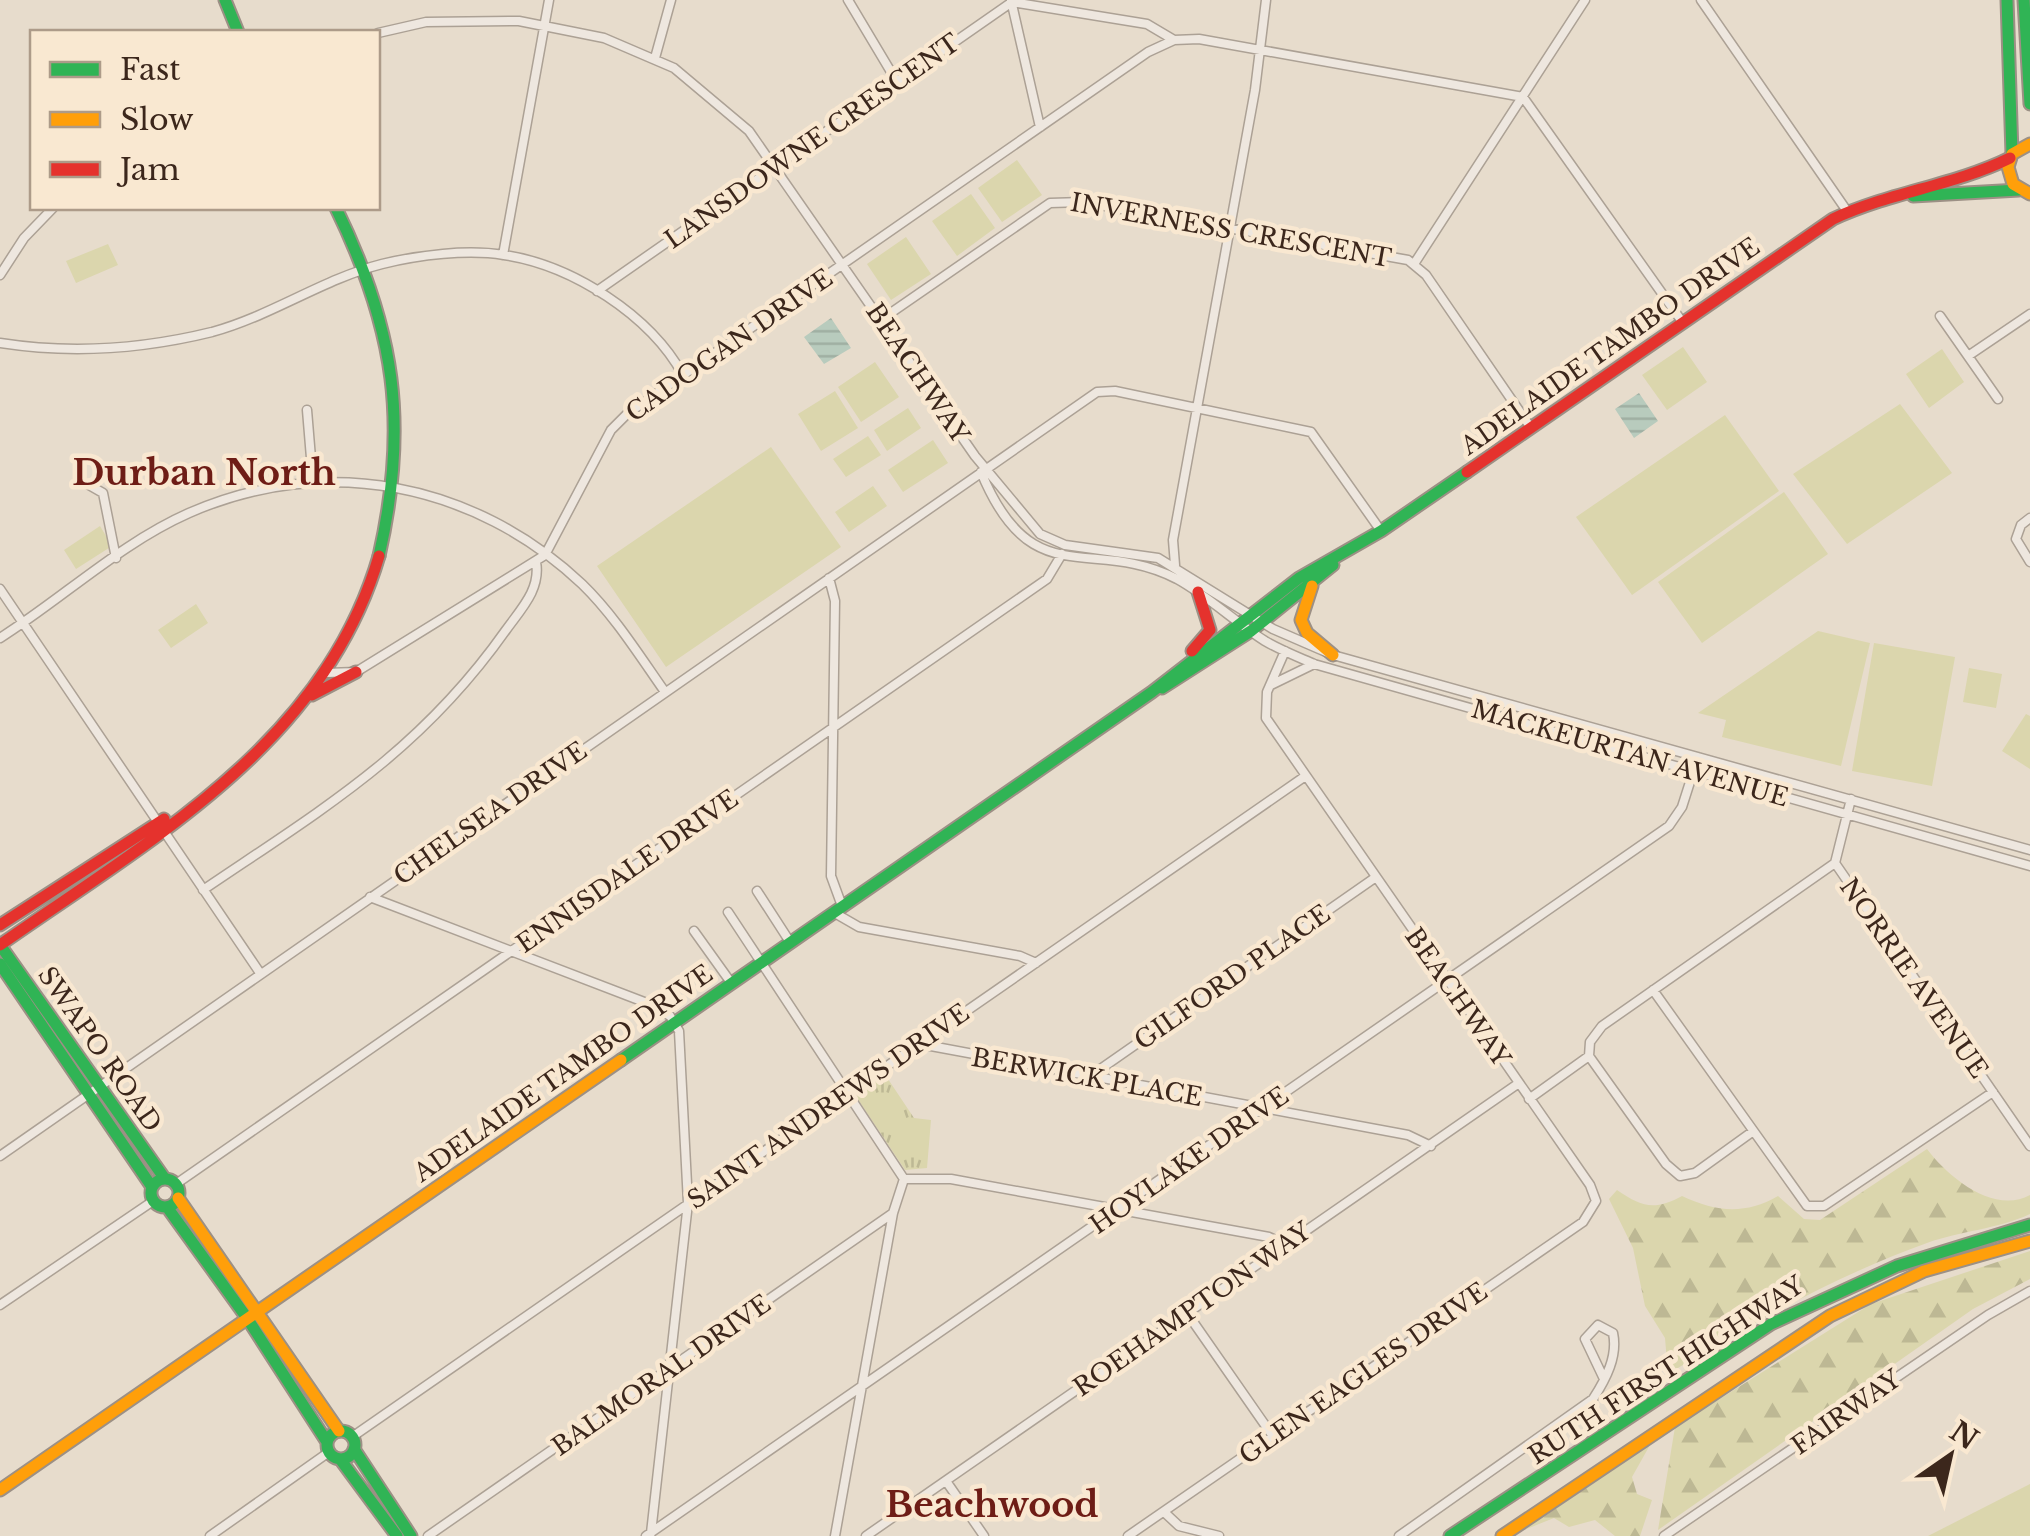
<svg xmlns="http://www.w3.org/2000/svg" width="2030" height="1536" font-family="'Libre Baskerville',serif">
  <defs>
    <pattern id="forest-firs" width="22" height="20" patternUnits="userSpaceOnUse" patternTransform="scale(2.5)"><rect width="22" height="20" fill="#dbd6ad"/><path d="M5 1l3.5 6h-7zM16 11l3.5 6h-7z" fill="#bdb894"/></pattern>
    <pattern id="park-tufts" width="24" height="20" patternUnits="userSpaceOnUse" patternTransform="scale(2.5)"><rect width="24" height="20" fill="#dbd6ad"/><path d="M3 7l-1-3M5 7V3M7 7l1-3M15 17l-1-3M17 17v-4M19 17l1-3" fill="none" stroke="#bdb894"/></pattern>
    <pattern id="water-rules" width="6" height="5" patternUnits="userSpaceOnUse" patternTransform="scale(2.5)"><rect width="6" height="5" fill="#b8cbbd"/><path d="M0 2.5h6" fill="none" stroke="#9faea2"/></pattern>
  </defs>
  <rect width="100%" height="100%" fill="#e7dccc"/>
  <path fill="#dbd6ad" d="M1017 160 1042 195 1002 222 978 188Z
    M971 194 995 228 957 256 932 221Z
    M906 237 931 274 891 300 867 264Z
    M108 244 118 265 76 283 66 261Z
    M1683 347 1707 382 1667 410 1642 375Z
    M1942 349 1964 382 1929 408 1906 374Z
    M875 362 899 397 861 422 838 387Z
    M835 391 858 428 821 451 798 414Z
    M1900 404 1952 473 1847 544 1793 474Z
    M908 408 921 428 887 451 874 430Z
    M1725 415 1779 491 1632 595 1576 517Z
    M868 436 881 455 846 477 833 459Z
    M933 440 948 463 903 492 888 470Z
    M771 447 841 547 666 667 597 566Z
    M873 486 887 506 849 532 835 512Z
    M1784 492 1828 554 1702 643 1658 582Z
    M100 526 112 546 76 569 64 550Z
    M196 604 208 623 171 648 158 630Z
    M1818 631 1870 643 1841 766 1722 737 1726 720 1698 713Z
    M1874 643 1955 657 1932 786 1852 771Z
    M1969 668 2002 674 1996 708 1963 702Z
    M2026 714 2030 716V769L2002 751Z
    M2030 1484V1536H1928Z"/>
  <path fill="url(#forest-firs)" d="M1927 1149C1948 1177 1994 1215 2030 1195V1214C1998 1229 1960 1231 1927 1243 1835 1276 1751 1324 1668 1374L1665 1338 1645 1306 1633 1248 1609 1199 1617 1190C1642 1207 1654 1211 1682 1196 1716 1212 1745 1215 1778 1196L1804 1219 1820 1220Z
    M2030 1251V1279L1973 1309 1658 1530 1675 1427 1871 1304Z
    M1650 1445 1632 1477 1637 1494 1652 1500 1640 1536H1615L1595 1520 1569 1527 1554 1518 1524 1530Z"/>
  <path fill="url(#park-tufts)" d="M884 1073 914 1118 931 1120 927 1168 905 1170 855 1095Z"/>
  <path fill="url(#water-rules)" d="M831 318 851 348 824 364 804 337Z
    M1639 393 1658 421 1634 438 1615 409Z"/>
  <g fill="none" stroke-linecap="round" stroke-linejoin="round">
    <g stroke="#aca195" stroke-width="11">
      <path id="street" d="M848 0 897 82
        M1011 0 1040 127
        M1701 0 1847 211
        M378 33 426 22 519 21 604 38 674 68 749 131 975 456 1040 534 1065 545 1158 558 1273 629 1333 655 2030 850
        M655 58 671 0
        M503 255 549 0
        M1414 264 1585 0
        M0 275 24 238 53 208
        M597 291 1012 2 1147 24 1174 40 1199 39 1523 97 1683 323
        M1940 316 1998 399
        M882 319 1050 203 1083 202 1408 260 1426 275 1531 428
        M0 343C71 354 143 349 212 332 271 316 323 279 382 264 419 255 467 249 504 255 572 265 650 315 683 375
        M1968 356 2030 314
        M307 410 313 482
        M981 472C1032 596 1092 535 1177 579 1208 596 1235 622 1265 641 1280 650 1298 657 1314 664L2030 866
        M89 485 103 493 116 558
        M2030 518 2021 525 2016 539 2030 562
        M1175 565 1173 540 1255 90 1266 0
        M829 578 835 601 831 876 842 906
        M0 589 260 973
        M0 638C63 598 121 543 189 513 325 453 475 483 582 584 614 615 639 655 665 692
        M326 673 356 672 545 555 611 430 627 414 1148 52 1174 40
        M1271 685 1314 664
        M1851 799 1835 863 2030 1146
        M203 890C324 808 420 752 506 630 521 609 541 589 536 562
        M757 891 790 942
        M370 897 652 1005 670 1016 679 1031 688 1203 651 1533
        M728 912 904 1179
        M833 912 859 927 1020 956 1036 963
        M694 931 732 984
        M1653 990 1807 1206H1824L1993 1092
        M920 1044 1408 1135 1431 1146
        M1589 1056 1666 1164 1680 1176 1695 1173 1752 1132
        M1089 1077 1376 877
        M1529 1099 1589 1056 1590 1042 1602 1026 1835 863
        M0 1156 1097 392 1115 391 1311 432 1381 531
        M904 1179H951L1269 1237 1284 1244
        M176 1184 1047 579 1062 554
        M0 1305 153 1201
        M1187 1313 1272 1435
        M352 1437 1304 777
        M946 1481 984 1536
        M1164 1512 1179 1526 1219 1536
        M210 1536 329 1452
        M428 1536 893 1213
        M646 1536 1669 826 1682 807 1698 757
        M835 1536 893 1213 904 1179
        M866 1536 1519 1083
        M1128 1536 1583 1222 1596 1201 1590 1185 1266 718 1267 692 1285 651
        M1399 1536 1593 1399C1606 1379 1618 1356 1613 1333L1598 1325 1585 1339 1604 1379
        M1664 1536 1988 1315 2030 1291"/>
    </g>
    <g stroke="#9c9085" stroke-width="15">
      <path id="fast" d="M225 0 238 32
        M2007 0 2012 154
        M2024 0 2030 104
        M1913 196 2019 190
        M336 208C395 329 409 424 379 556
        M1162 688 1251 631 1333 565
        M0 945 165 1179
        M0 964 152 1187
        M621 1060 1152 692 1299 578 1381 531 1467 472
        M151 1193a14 14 0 1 1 28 0a14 14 0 1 1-28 0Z
        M167 1207 247 1318 327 1442
        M327 1445a14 14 0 1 1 28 0a14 14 0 1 1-28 0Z
        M354 1449 411 1536
        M340 1459 397 1536
        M1450 1536 1771 1324 1897 1266 2030 1225"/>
    </g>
    <g stroke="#9c9085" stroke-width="15">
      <path id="slow" d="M2030 144 2012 154 2008 167 2013 184 2030 194
        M1312 586 1301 620 1307 633 1333 655
        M178 1198 339 1431
        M0 1490 621 1060
        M1502 1536 1830 1316 1924 1271 2030 1241"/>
    </g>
    <g stroke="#9c9085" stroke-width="15">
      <path id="jam" d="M1467 472 1833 219C1890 192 1953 186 2010 158
        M1192 651 1210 630 1198 592
        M312 695 356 672
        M0 925 164 819
        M0 945C151 839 324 744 379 556"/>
    </g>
    <use href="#street" stroke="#eee7df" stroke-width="8"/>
    <use href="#fast" stroke="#30b455" stroke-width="11"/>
    <use href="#slow" stroke="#ff9f0a" stroke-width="11"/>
    <use href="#jam" stroke="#e5322d" stroke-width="11"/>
  </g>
  <g text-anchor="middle" stroke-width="9" stroke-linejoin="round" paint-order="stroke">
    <g font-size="25" fill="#3c271c" stroke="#f9e8d1">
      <text transform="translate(812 141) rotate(-35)" y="9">LANSDOWNE CRESCENT</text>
      <text transform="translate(1231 230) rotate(10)" y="9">INVERNESS CRESCENT</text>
      <text transform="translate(729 345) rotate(-35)" y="9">CADOGAN DRIVE</text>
      <text transform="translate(1610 346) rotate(-35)" y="9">ADELAIDE TAMBO DRIVE</text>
      <text transform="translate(918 373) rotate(56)" y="9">BEACHWAY</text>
      <text transform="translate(1630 753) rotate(16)" y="9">MACKEURTAN AVENUE</text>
      <text transform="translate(490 813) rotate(-35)" y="9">CHELSEA DRIVE</text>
      <text transform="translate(627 871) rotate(-35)" y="9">ENNISDALE DRIVE</text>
      <text transform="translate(1232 977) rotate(-35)" y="9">GILFORD PLACE</text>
      <text transform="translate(1914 978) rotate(55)" y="9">NORRIE AVENUE</text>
      <text transform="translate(1458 997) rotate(55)" y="9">BEACHWAY</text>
      <text transform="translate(100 1049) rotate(55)" y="9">SWAPO ROAD</text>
      <text transform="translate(563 1073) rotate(-35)" y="9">ADELAIDE TAMBO DRIVE</text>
      <text transform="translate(1087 1077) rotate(10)" y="9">BERWICK PLACE</text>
      <text transform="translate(828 1106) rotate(-35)" y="9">SAINT ANDREWS DRIVE</text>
      <text transform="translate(1189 1160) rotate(-35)" y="9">HOYLAKE DRIVE</text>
      <text transform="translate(1192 1309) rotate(-35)" y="9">ROEHAMPTON WAY</text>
      <text transform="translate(1666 1370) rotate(-33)" y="9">RUTH FIRST HIGHWAY</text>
      <text transform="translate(1363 1373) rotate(-35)" y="9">GLEN EAGLES DRIVE</text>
      <text transform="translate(661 1375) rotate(-35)" y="9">BALMORAL DRIVE</text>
      <text transform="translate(1846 1412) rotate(-35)" y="9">FAIRWAY</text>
    </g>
    <g font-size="35" font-weight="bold" fill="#6e1d16" stroke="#f9e8d1">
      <text x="204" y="485">Durban North</text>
      <text x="992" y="1517">Beachwood</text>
    </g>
  </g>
  <rect x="30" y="30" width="350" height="180" fill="#f9e8d1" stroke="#ad9b89" stroke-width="2.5"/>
  <rect x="50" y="62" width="50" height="15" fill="#30b455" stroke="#ad9b89" stroke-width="2.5"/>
  <text x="120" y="80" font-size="30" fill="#3c271c">Fast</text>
  <rect x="50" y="112" width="50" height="15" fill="#ff9f0a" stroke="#ad9b89" stroke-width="2.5"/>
  <text x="120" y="130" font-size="30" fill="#3c271c">Slow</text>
  <rect x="50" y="162" width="50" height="15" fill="#e5322d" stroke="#ad9b89" stroke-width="2.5"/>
  <text x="120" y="180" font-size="30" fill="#3c271c">Jam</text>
  <g transform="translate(1950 1456) rotate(34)" stroke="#f9e8d1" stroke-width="8" paint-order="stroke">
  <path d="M0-8L18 38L0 25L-18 38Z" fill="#3c271c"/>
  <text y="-15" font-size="28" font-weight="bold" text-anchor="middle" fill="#3c271c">N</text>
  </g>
</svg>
